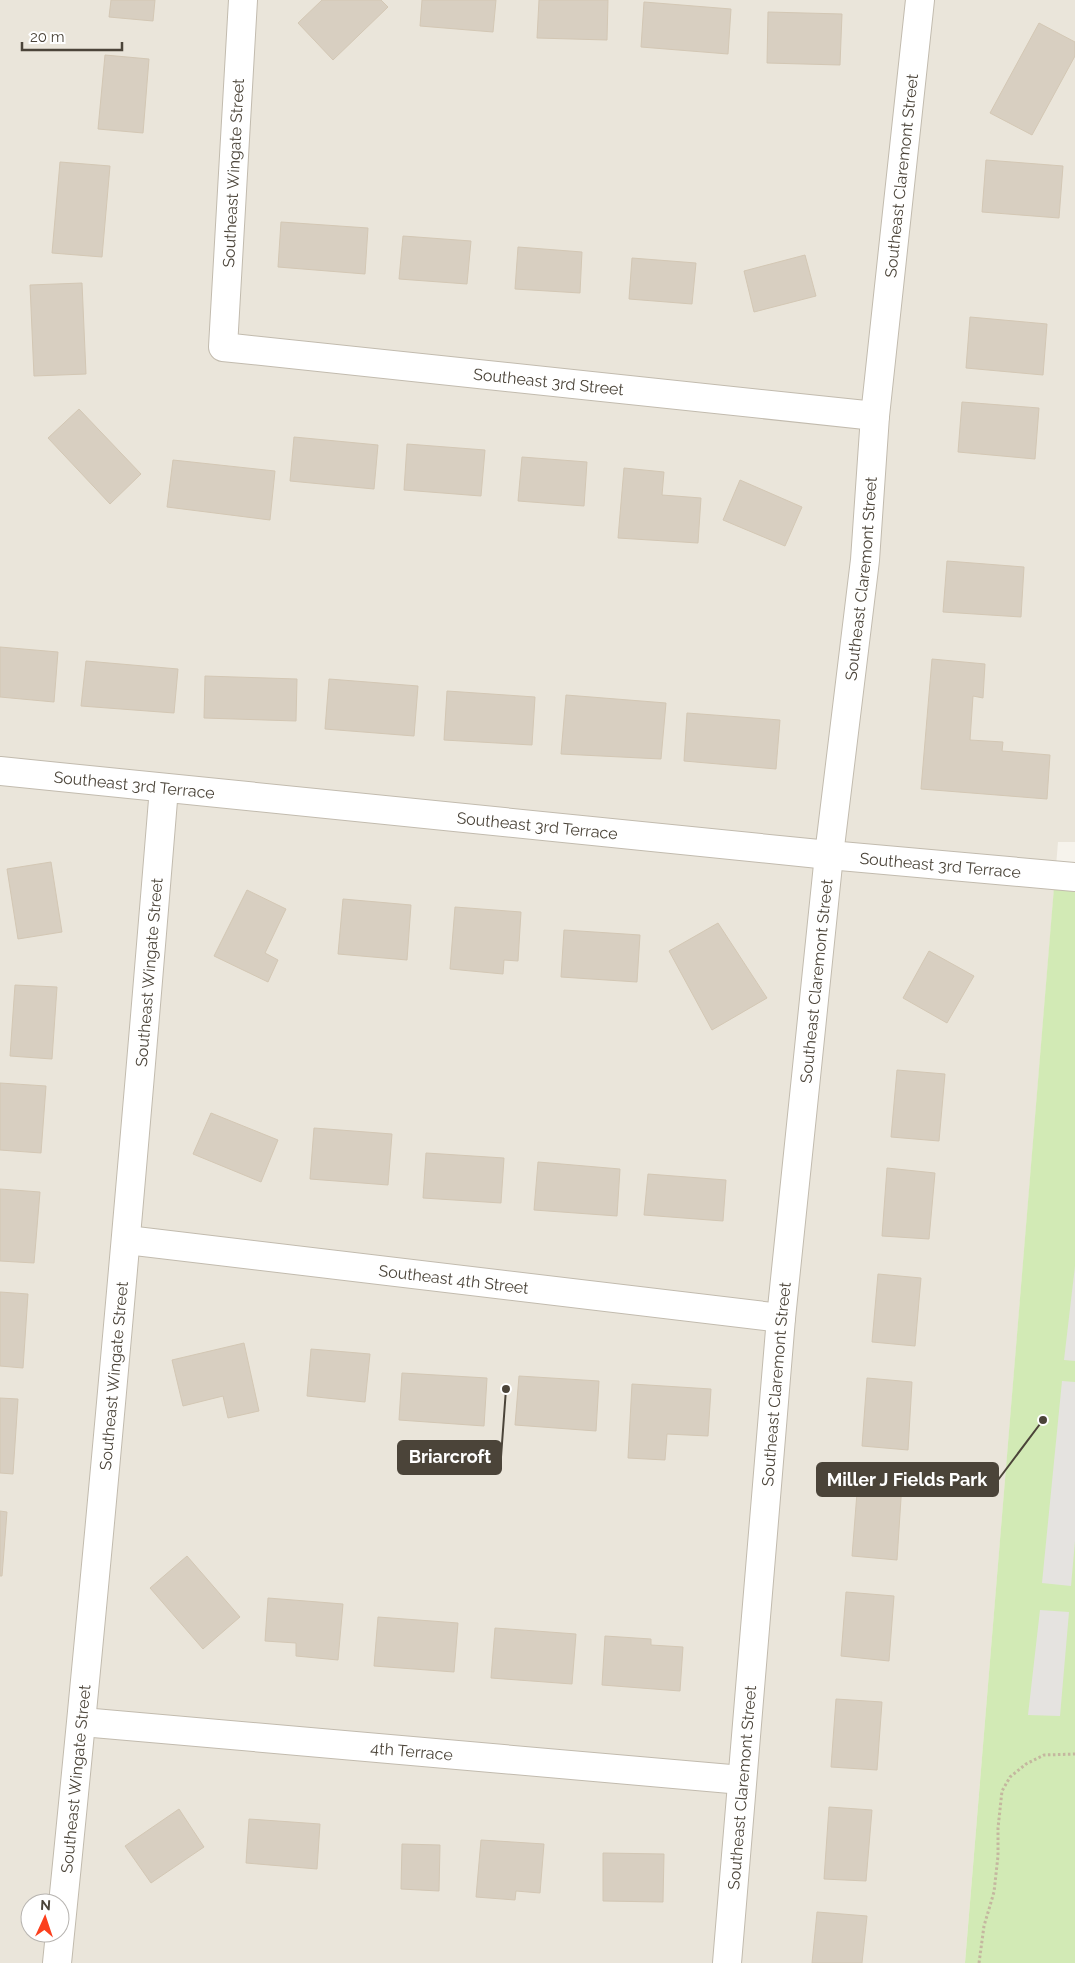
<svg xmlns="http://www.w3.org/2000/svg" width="1075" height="1963" font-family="Raleway,sans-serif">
  <rect width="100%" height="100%" fill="#f6f3ec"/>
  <path fill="#eae5da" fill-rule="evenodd" d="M0 0H1075V842H1058L965 1963H0ZM30 1903H60V1933H30Z"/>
  <path fill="#d2eab5" d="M1055 875 1075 877V1963H965Z"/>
  <path fill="#e5e3e0" d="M1075 1266V1361L1064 1360Z
    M1062 1381 1075 1382V1541L1071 1586 1042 1583Z
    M1040 1610 1069 1612 1060 1716 1028 1715Z"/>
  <path fill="#d8cfc1" stroke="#d3c7b4" d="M111 0H155L153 21 109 17Z
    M322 0H381L388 7 333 60 298 23Z
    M422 0H496L493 32 420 26Z
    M539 0H608L607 40 537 38Z
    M644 2 731 9 728 54 641 47Z
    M768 12 842 14 840 65 767 63Z
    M1039 23 1075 42V56L1032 135 990 113Z
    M105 55 149 59 143 133 98 129Z
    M986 160 1063 166 1059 218 982 212Z
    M60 162 110 166 102 257 52 253Z
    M281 222 368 228 365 274 278 267Z
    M403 236 471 241 467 284 399 279Z
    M518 247 582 252 580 293 515 289Z
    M805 255 816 296 754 312 744 271Z
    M632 258 696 263 692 304 629 299Z
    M82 283 86 374 34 376 30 285Z
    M970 317 1047 324 1043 375 966 368Z
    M962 402 1039 408 1035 459 958 452Z
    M79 409 141 474 110 504 48 438Z
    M294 437 378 445 374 489 290 481Z
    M407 444 485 450 481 496 404 490Z
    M522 457 587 462 584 506 518 501Z
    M173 460 275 471 270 520 167 507Z
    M624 468 664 472 662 495 701 498 698 543 618 538Z
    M740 480 802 507 785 546 723 520Z
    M947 561 1024 567 1021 617 943 612Z
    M0 647 58 652 54 702 0 697Z
    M932 659 985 664 983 698 973 696 970 740 1003 742 1002 751 1050 755 1047 799 921 789Z
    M86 661 178 669 174 713 81 706Z
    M205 676 297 679 296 721 204 718Z
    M329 679 418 686 414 736 325 729Z
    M447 691 535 697 532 745 444 740Z
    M566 695 666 703 661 759 561 754Z
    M687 713 780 720 776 769 684 761Z
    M51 862 62 932 18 939 7 869Z
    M247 890 286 909 265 953 278 960 268 982 214 956Z
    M343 899 411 905 407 960 338 954Z
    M455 907 521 912 518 961 504 960 503 974 450 969Z
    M718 923 767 998 712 1030 669 951Z
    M564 930 640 935 637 982 561 977Z
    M929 951 974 976 947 1023 903 998Z
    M15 985 57 987 52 1059 10 1056Z
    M897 1070 945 1074 939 1141 891 1137Z
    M0 1083 46 1086 41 1153 0 1150Z
    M211 1113 278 1140 261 1182 193 1154Z
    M314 1128 392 1134 388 1185 310 1179Z
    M426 1153 504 1158 501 1203 423 1198Z
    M538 1162 620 1169 617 1216 534 1210Z
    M887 1168 935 1173 929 1239 882 1236Z
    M648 1174 726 1180 723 1221 644 1215Z
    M0 1189 40 1192 34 1263 0 1261Z
    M878 1274 921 1278 915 1346 872 1342Z
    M0 1292 28 1294 23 1368 0 1366Z
    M244 1343 259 1411 228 1418 223 1396 183 1406 172 1360Z
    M311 1349 370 1354 365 1402 307 1396Z
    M402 1373 487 1378 484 1426 399 1420Z
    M519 1376 599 1381 596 1431 515 1425Z
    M867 1378 912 1382 908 1450 862 1446Z
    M632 1384 711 1389 708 1436 667 1434 665 1460 628 1458Z
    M0 1398 18 1399 13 1474 0 1473Z
    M858 1480 902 1483 897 1560 852 1556Z
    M0 1511 7 1512 2 1576H0Z
    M187 1556 240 1617 203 1649 150 1588Z
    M846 1592 894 1596 889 1661 841 1656Z
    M268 1598 343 1604 338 1660 296 1656V1643L265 1641Z
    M378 1617 458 1623 454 1672 374 1666Z
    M495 1628 576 1634 572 1684 491 1678Z
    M605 1636 651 1639V1645L683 1647 680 1691 602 1685Z
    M836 1699 882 1702 877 1770 831 1767Z
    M829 1807 872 1810 866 1881 824 1879Z
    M179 1809 204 1847 151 1883 125 1846Z
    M249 1819 320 1824 317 1869 246 1863Z
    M481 1840 544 1844 540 1893 516 1891 515 1900 476 1897Z
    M402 1844 440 1845 439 1891 401 1889Z
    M603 1853 664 1854 663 1902 603 1901Z
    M817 1912 867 1916 862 1963H812Z"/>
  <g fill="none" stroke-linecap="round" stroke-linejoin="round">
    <g stroke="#c2bbae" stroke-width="30">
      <g id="street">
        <path id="s1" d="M243 0 223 347 875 416"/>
        <path id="s2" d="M0 771 829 855 1075 877"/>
        <path id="s3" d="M127 1240 781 1318"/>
        <path id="s4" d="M82 1722 742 1780"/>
        <path id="s5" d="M57 1963C97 1572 132 1180 164 788"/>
        <path id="s6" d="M727 1963 781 1318 829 855 865 560 875 416 920 0"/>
      </g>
    </g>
    <path stroke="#c4b79f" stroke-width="3" stroke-dasharray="2.5 2.5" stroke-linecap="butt" d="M979 1963 984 1926 994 1892 998 1856V1828L1002 1791 1010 1777 1026 1764 1044 1755 1075 1754"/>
    <use href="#street" stroke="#fff" stroke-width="28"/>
  </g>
  <g text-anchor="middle" stroke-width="4" stroke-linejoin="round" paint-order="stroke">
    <g font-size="16" fill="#4b4439" stroke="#fff">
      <text transform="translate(233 173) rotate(-87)" y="6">Southeast Wingate Street</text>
      <text dy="6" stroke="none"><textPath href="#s6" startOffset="1796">Southeast Claremont Street</textPath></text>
      <text dy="6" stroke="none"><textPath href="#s1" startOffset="675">Southeast 3rd Street</textPath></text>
      <text dy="6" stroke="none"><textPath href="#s6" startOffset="1391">Southeast Claremont Street</textPath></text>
      <text dy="6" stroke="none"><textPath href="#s2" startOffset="135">Southeast 3rd Terrace</textPath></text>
      <text dy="6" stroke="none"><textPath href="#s2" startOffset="540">Southeast 3rd Terrace</textPath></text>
      <text dy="6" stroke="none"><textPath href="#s2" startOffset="945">Southeast 3rd Terrace</textPath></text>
      <text dy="6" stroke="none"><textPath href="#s5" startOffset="995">Southeast Wingate Street</textPath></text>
      <text dy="6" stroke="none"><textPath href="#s6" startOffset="986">Southeast Claremont Street</textPath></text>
      <text dy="6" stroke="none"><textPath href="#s3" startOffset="329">Southeast 4th Street</textPath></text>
      <text dy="6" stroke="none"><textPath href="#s5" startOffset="590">Southeast Wingate Street</textPath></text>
      <text dy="6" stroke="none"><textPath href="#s6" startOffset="581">Southeast Claremont Street</textPath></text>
      <text dy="6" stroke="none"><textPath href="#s4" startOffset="331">4th Terrace</textPath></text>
      <text dy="6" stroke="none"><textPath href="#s5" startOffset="185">Southeast Wingate Street</textPath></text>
      <text dy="6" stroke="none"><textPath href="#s6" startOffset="176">Southeast Claremont Street</textPath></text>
    </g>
  </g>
  <path fill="none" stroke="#4b4439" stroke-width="2" d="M506 1389L501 1457M1043 1420L998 1480"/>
  <g fill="#4b4439" stroke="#fff" stroke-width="2">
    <circle cx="506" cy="1389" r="5"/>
    <circle cx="1043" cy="1420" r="5"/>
  </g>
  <g fill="#4b4439" stroke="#4b4439" stroke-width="2">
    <rect x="398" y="1441" width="103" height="33" rx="5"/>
    <rect x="817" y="1463" width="181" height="33" rx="5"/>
  </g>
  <g font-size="18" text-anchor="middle" font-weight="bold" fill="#fff">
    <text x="450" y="1463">Briarcroft</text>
    <text x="907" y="1486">Miller J Fields Park</text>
  </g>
  <g transform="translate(45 1918) rotate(3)"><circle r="24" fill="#ffffff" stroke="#b7b4b0"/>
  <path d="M0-4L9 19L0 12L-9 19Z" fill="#fc3f1d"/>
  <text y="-8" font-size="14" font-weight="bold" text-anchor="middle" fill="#4b4439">N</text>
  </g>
  <path d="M22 42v8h100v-8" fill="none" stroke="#4b4439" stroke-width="2.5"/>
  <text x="30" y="42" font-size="15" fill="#4b4439" stroke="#ffffff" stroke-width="4" paint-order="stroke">20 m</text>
</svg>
